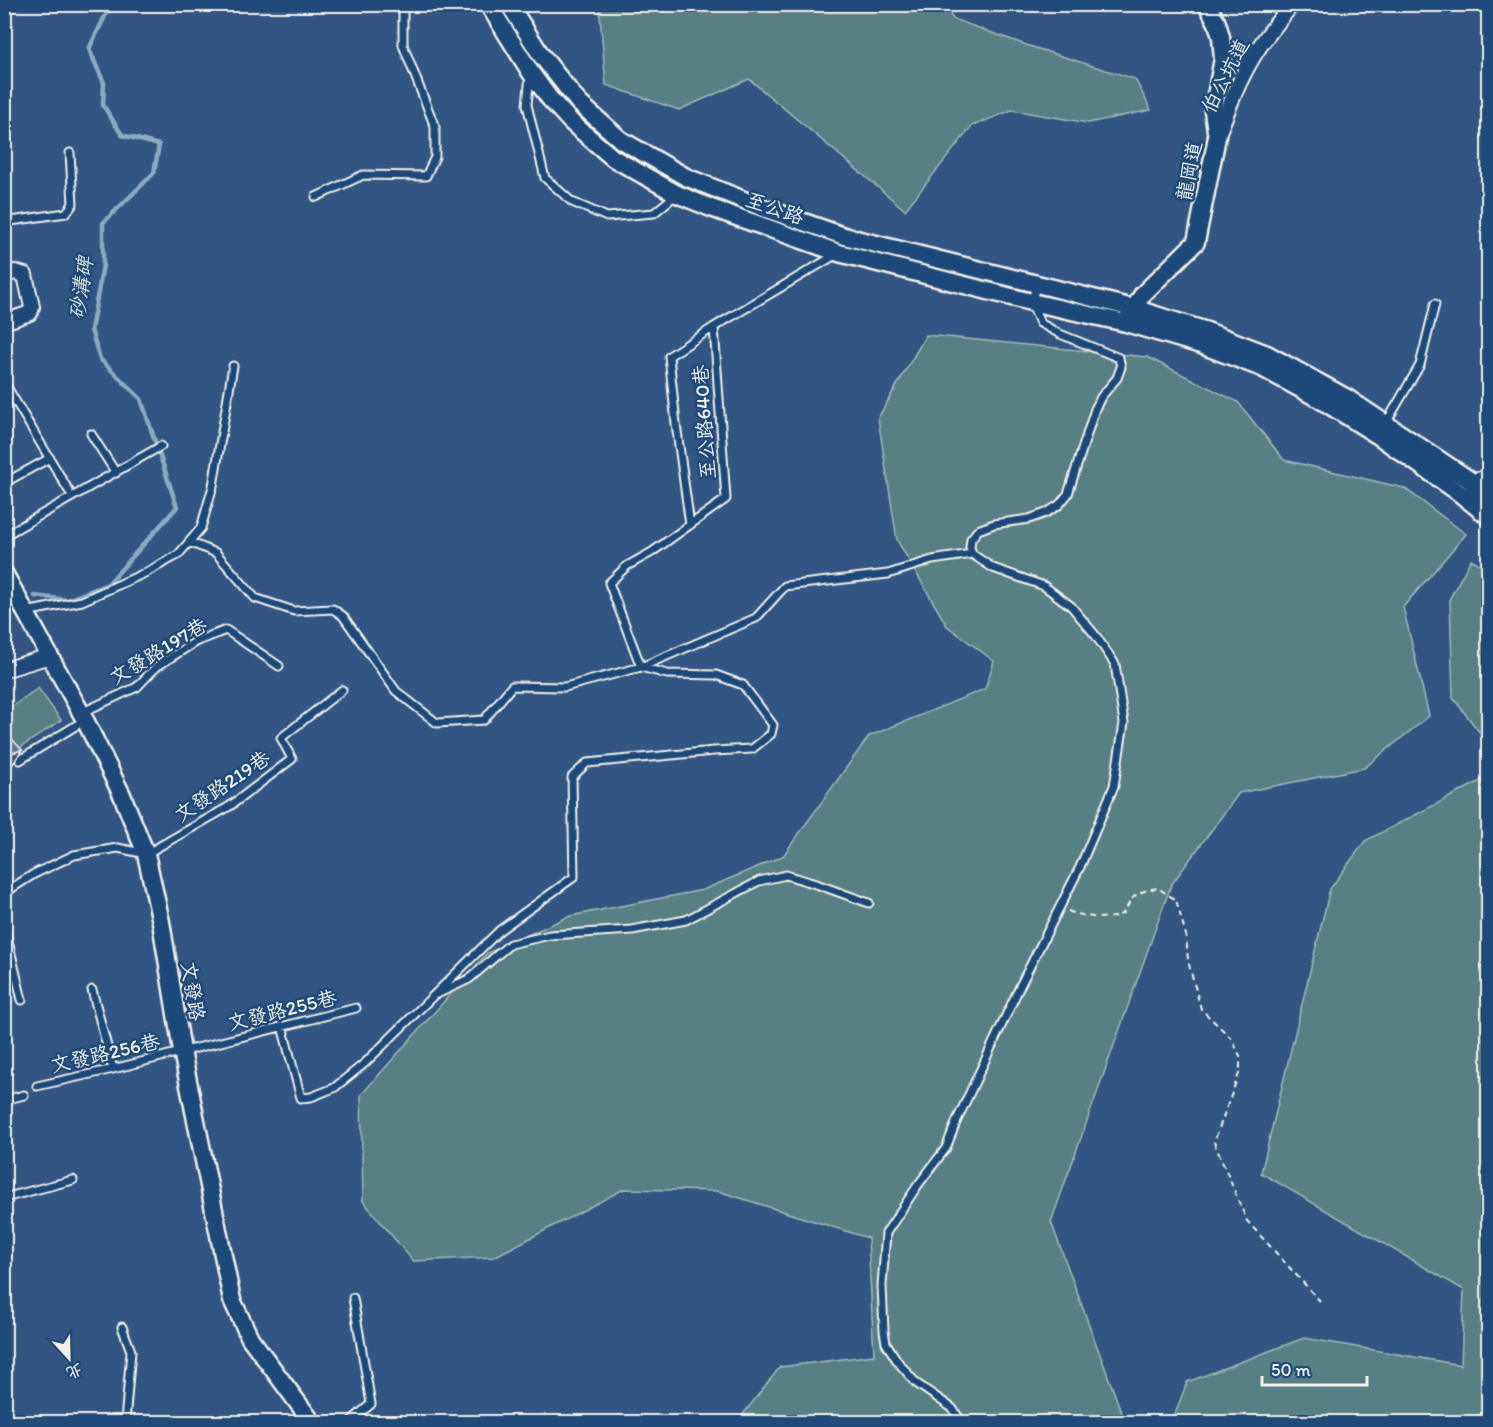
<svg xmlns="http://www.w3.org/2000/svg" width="1493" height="1427" font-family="Itim,'LXGW WenKai TC',sans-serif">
  <rect width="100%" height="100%" fill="#325584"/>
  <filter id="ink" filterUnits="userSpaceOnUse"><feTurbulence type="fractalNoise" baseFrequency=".0167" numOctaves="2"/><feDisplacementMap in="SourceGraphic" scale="12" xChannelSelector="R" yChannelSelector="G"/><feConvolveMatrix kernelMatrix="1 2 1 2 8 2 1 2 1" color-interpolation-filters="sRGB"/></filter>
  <g filter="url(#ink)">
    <path fill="#597f84" stroke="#a6b8b6" stroke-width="1.5" d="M599 5H944L953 19 1026 45 1135 79 1151 110 1088 123 1012 110 972 126 905 210 749 79 679 110 606 85Z
      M926 335 1147 357 1238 402 1284 460 1404 488 1466 534 1403 607 1429 716 1364 768 1239 793 1171 885 1051 1222 1125 1422H737L780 1367 874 1355 868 1238 718 1191 624 1189 494 1257 413 1261 363 1201 361 1095 487 953 570 916 703 890 783 856 869 736 985 689 994 661 947 626 897 540 878 418Z
      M1471 559 1488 569V743L1453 698 1450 598Z
      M38 688 61 720 11 754 5 746V712Z
      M1488 777V1422H1172L1187 1382 1304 1338 1461 1365 1464 1290 1261 1173 1330 889 1365 841Z"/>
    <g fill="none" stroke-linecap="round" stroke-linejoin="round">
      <path stroke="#8dabc0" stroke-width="4.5" d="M35 596 67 600 108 584 177 507 141 399 100 359 91 330 103 265V223L154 173 159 145 122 135 103 105 104 83 89 49 111 4
        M4 606 8 605"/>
      <g stroke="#f4f1e8" stroke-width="11">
        <path id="service" d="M530 75 527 105 545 178 572 202 607 217 654 213 677 194
          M316 197 363 175 426 176 435 157V127L403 45V4
          M4 222 66 213 73 204 70 153
          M4 382 69 491
          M1386 423 1420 365 1435 304
          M91 434 116 473
          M1471 478 1488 474
          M4 483 50 458
          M690 525 676 424 669 356 714 327
          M4 536 161 446
          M189 542 216 553 255 598 294 611 333 609 343 616 396 691 437 723 484 720 512 686 565 687 641 667 756 618 785 586 888 574 932 560 972 554
          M25 612 82 601 145 573 178 555 201 528 213 486 233 366
          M83 712 137 687 156 667 195 642 226 630 279 666
          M4 743 20 760 85 720
          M4 895 12 888 34 874 74 855 118 848 146 854 230 806 292 759 281 738 342 690
          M4 924 22 1000
          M92 990 113 1069
          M437 994 469 979 510 944 550 935 632 930 686 920 759 881 786 875 816 884 869 903
          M282 1026 301 1098 311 1097 334 1088 365 1063 500 930 574 877 572 777 587 763 714 751 752 749 771 734 773 725 743 685 716 675 667 674 641 667 609 583 627 566 652 552 726 499 714 327 837 254
          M37 1086 113 1069 356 1008
          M4 1100 24 1095
          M4 1198 73 1180
          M122 1327 131 1351 125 1422
          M350 1422 371 1404 353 1298
          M962 1422 952 1408 916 1383 898 1362 886 1343 884 1331 882 1286 886 1233 918 1185 946 1148 957 1120 1020 986 1080 867 1114 786 1124 723 1115 664 1096 636 1071 606 1044 586 993 568 972 554 970 547 971 539 978 530 994 524 1029 519 1046 513 1059 505 1068 494 1095 409 1101 397 1117 378 1121 367 1119 358 1060 334 1040 323 1031 302 1037 284"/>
      </g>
      <g stroke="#f4f1e8" stroke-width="18">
        <path id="minor" d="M1217 137C1229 107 1240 76 1258 49 1268 33 1281 19 1292 4
          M4 275 15 272 25 275 32 307 30 313 4 322
          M4 670 50 656"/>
      </g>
      <g stroke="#f4f1e8" stroke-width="21">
        <path id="tertiary" d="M488 4 531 73 550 99 571 122 613 158 677 194 711 208 839 253 1031 302 1126 323 1201 345 1262 368 1321 400 1377 435 1458 492 1488 516
          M509 4 541 55 579 103 621 140 686 177 769 210 844 236 1133 308 1207 331 1267 354 1347 398 1468 479 1488 497
          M1129 316 1143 294 1196 242 1217 137 1213 111 1223 59 1221 37 1217 23 1207 4
          M4 573 85 720 122 795 146 854 161 922 182 1051 232 1300 250 1338 312 1422"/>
      </g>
      <path stroke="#f4f1e8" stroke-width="2" stroke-dasharray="6 4.5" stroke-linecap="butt" d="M1068 911C1081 916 1113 923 1124 912 1128 907 1130 899 1135 896 1141 891 1151 889 1158 888L1176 900 1186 935 1188 961 1201 1009 1232 1039 1240 1056V1071L1214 1142 1247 1221 1320 1301"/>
      <use href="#service" stroke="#1f4a7a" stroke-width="7"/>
      <use href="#minor" stroke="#1f4a7a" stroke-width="14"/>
      <use href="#tertiary" stroke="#1f4a7a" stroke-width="16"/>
    </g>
    <path fill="#47506f" stroke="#f4f1e8" stroke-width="1.5" d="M22 750 13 764 4 766V755Z"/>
    <path fill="#65739f" stroke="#f4f1e8" stroke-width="1.5" d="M4 730 22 750 4 755Z"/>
  </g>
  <g text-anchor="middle" stroke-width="5" stroke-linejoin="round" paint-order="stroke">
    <g font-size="20" fill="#f4f1e8" stroke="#1f4a7a">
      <text transform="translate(1225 76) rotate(-63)" y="7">伯公坑道</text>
      <text transform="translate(1189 171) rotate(-79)" y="7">龍岡道</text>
      <text transform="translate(775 208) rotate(19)" y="7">至公路</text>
      <text transform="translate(704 422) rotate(-94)" y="7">至公路640巷</text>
      <text transform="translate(158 651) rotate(-31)" y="7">文發路197巷</text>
      <text transform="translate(222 786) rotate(-34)" y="7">文發路219巷</text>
      <text transform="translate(193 991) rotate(81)" y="7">文發路</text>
      <text transform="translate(282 1010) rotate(-14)" y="7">文發路255巷</text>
      <text transform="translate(105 1053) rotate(-13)" y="7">文發路256巷</text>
    </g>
    <g font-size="21" font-style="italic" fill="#dae0de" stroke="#1f4a7a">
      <text transform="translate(81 288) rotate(-82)" y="7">砂溝碑</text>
    </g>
  </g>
  <rect width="1493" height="1427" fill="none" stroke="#1f4a7a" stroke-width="24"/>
  <rect x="12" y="12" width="1469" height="1403" fill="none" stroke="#f4f1e8" stroke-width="2" filter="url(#ink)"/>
  <g transform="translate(69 1358) rotate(158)" stroke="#1f4a7a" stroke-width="4.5" paint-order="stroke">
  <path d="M0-4.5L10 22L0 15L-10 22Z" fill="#f4f1e8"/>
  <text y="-9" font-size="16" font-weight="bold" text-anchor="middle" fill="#f4f1e8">北</text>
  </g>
  <path d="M1262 1376v9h105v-9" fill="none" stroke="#f4f1e8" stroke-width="3"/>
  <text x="1271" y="1376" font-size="18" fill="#f4f1e8" stroke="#1f4a7a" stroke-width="4.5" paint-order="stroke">50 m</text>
</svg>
